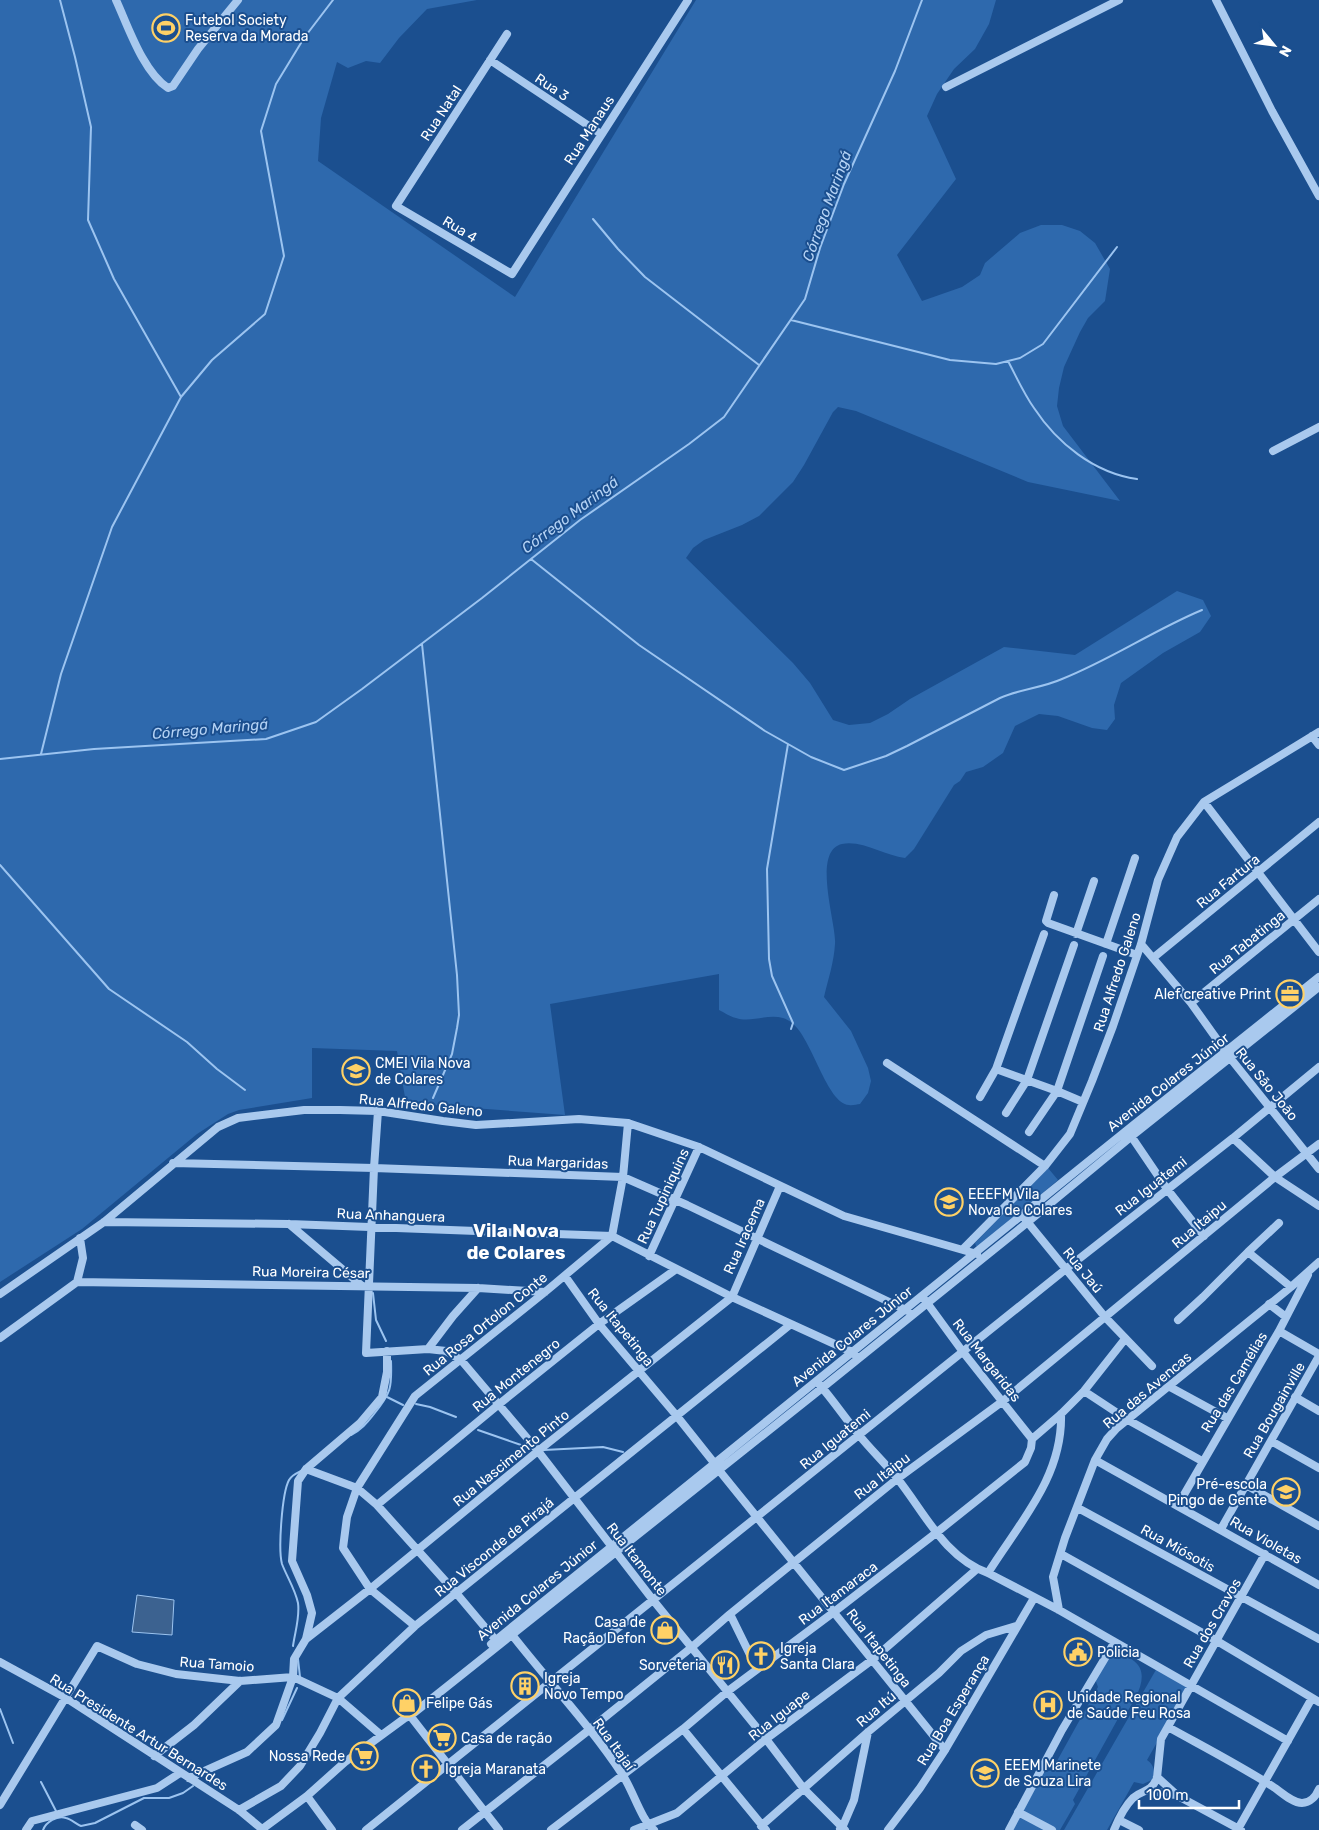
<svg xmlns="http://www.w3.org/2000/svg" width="1319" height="1830" font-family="Rubik,sans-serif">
  <rect width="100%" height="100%" fill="#1b4f8f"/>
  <path fill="#2e69ad" d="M0 0H477L427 9 399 38 380 63 366 61 348 68 337 62 321 118 318 161 515 297 696 0H996L989 24 975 49 954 69 937 94 927 116 956 179 897 255 922 301 962 287 980 275 985 263 1020 233 1041 225H1062L1080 231 1095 243 1110 269 1105 301 1088 318 1080 332 1064 367 1059 388 1057 406 1063 426 1120 501 1028 482 856 411 838 407 833 412 804 465 793 482 759 516 742 525 704 540 693 548 686 558 793 663 810 683 833 720 849 725 870 723 888 714 910 699 1004 647 1075 655 1177 591 1203 600 1211 616 1200 632 1163 653 1121 683 1114 705 1115 719 1107 730 1092 728 1058 716 1039 714 1015 726 1003 753 983 767 966 772 960 781 954 785 914 849 905 858C885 856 863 840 842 844 811 851 837 925 835 944 834 962 828 980 824 997L851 1031 868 1068 871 1081 868 1093 860 1104C857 1104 852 1106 849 1105 827 1104 812 1038 792 1023 775 1009 754 1024 736 1018 730 1017 724 1012 719 1010V974L550 1004 565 1115 406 1103 397 1051 312 1048V1098L239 1110 228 1114 197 1134 82 1229 0 1282Z
    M1048 1168 1058 1180 979 1247 976 1246 975 1243Z
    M1113 1649C1120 1653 1128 1656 1134 1661 1152 1675 1134 1700 1126 1714L1120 1715 1073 1800 1075 1804 1060 1830H1011L1043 1773 1052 1770 1098 1687 1095 1679Z
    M1157 1668 1189 1686 1147 1760C1154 1765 1156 1772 1152 1780L1143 1784 1134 1782 1107 1830H1064Z"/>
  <path fill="#3c6290" stroke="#9cc4f0" d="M137 1595 174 1600 172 1635 132 1632Z"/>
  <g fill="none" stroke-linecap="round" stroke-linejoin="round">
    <path stroke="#9cc4f0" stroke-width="2" d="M60 0 75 57 91 127 88 220 114 279 181 397
      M593 219 618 249 645 277 759 365
      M791 320 950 360 996 364 1020 358 1043 344 1117 247
      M1008 361C1016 376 1024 394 1034 408 1057 443 1094 473 1137 479
      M531 559 639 645 765 731 811 757 844 770 886 756 907 746 1000 698C1020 689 1042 688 1062 679 1110 660 1154 630 1202 610
      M422 644 457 975 459 1015 457 1028 452 1054 433 1098
      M788 744 767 869 769 959 772 976 793 1023 791 1029
      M41 754 61 674 112 527 181 397 212 360 265 314 284 256 261 131 276 84 304 38 333 0
      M0 759 94 749 266 739 316 722 362 689 482 598 580 520 689 444 724 417 805 299 820 248 844 184 895 71 922 0
      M0 865 109 989 187 1042 217 1069 245 1090
      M373 1293 376 1320 386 1341
      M387 1397 403 1405
      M416 1404 430 1407 456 1417
      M478 1430 524 1446
      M351 1435C361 1430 367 1423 374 1414 391 1393 392 1388 391 1361
      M544 1450 603 1447 623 1452
      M293 1646C295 1632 300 1617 298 1603 295 1589 287 1577 282 1564 278 1549 282 1493 289 1480 292 1475 297 1473 301 1471
      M298 1659 300 1677
      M0 1709 13 1743
      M282 1720 297 1688
      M41 1782 56 1811
      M43 1830C46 1822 57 1815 66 1818 71 1819 76 1824 81 1826L95 1823 144 1798H169L183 1793 193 1786"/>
    <path stroke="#a9c9ee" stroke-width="8" d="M116 0C128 26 143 72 168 88L173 86 198 49 238 0
      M1216 0 1272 111 1319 196
      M507 34 396 206 512 274 688 0
      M490 60 601 134
      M946 87 1119 0
      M1273 451 1319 427
      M1312 736 1319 745
      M1204 802 1319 952
      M1054 895 1046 921 1048 923 1137 955
      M1076 934 1094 881
      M1106 944 1135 858
      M1141 944 1191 1003 1231 1059 1319 1169
      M1153 958 1319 822
      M1191 1003 1319 899
      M887 1063 1045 1166
      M996 1069 1044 934
      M980 1097 996 1069 1057 1091 1083 1102
      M378 1111 374 1168 366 1353 428 1349 446 1351 461 1360 538 1451 653 1600 766 1739 804 1789 845 1830
      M1006 1113 1027 1080 1074 945
      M1029 1132 1057 1091 1103 956
      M1129 1133 1167 1189 1204 1236
      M1233 1138 1275 1177 1319 1206
      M173 1163 374 1168 623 1177 687 1205 908 1311
      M1025 1219 1105 1317 1152 1366
      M104 1222 289 1224 612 1236 732 1297 852 1352 855 1355
      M289 1224 361 1285
      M963 1249 1045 1166 1070 1134 1092 1081 1113 1026 1141 944 1158 880 1177 837 1204 802 1319 732
      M1248 1252 1279 1223
      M649 1256 699 1147
      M565 1276 599 1324 676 1415 715 1464
      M77 1282 478 1288 545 1292
      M0 1294 104 1222 218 1127 238 1118 304 1110H340L378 1111 443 1121 476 1125 579 1119 628 1123 699 1147 844 1216 977 1254
      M925 1300 963 1352 1032 1439
      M1269 1304 1286 1317
      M1178 1320 1203 1297 1248 1252 1291 1287
      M1279 1331 1319 1354
      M0 1338 77 1282 83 1258 80 1238
      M428 1349 453 1316 478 1288
      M819 1384C833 1400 845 1418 859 1435 871 1450 885 1463 897 1478 925 1513 944 1557 988 1573L1059 1610 1288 1741
      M1170 1387 1227 1418
      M1084 1391 1128 1420 1202 1461
      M1295 1397 1319 1411
      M1032 1439 1061 1414 1084 1391 1125 1339
      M1271 1441 1319 1468
      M1095 1460 1319 1585
      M306 1469 357 1488 377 1505 457 1594 499 1644
      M718 1469 945 1750
      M1246 1485 1319 1526
      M377 1505 498 1405 599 1324 675 1270
      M1178 1505 1279 1331 1308 1275
      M1078 1508 1319 1639
      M1221 1529 1319 1356
      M1061 1554 1217 1641 1319 1702
      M988 1573C1019 1523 1063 1477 1061 1414
      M1059 1610 1053 1577 1065 1538 1095 1460 1107 1439 1116 1429 1291 1287 1319 1262
      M730 1614 757 1669
      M415 1626 370 1589 343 1548 347 1517 357 1488 415 1396 545 1292 612 1236 623 1177 628 1123
      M509 1631C546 1679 589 1724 622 1774 633 1790 641 1820 654 1830
      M306 1639 370 1589 538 1451 732 1297 780 1186
      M491 1644 1132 1126 1319 977
      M0 1662 66 1698 239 1810 262 1829
      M408 1713 499 1830
      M1168 1727C1204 1747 1241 1766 1275 1788 1282 1793 1293 1803 1302 1803 1310 1803 1316 1796 1319 1789
      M683 1729 766 1830
      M154 1756 194 1725 240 1681
      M1157 1777 1178 1796 1241 1830
      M189 1778 247 1752 276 1725 293 1677 294 1659 306 1639 312 1613 307 1595 292 1561 298 1481 306 1469 360 1423 382 1397 387 1372V1351
      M1150 1791 1176 1795
      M307 1796 332 1830
      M0 1805 97 1646 137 1664 176 1674 240 1681 293 1677 338 1698 381 1735
      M239 1810 281 1786 300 1766 320 1733 338 1698 415 1626 791 1324
      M1018 1812 1052 1830
      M1119 1820 1139 1830
      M135 1825 142 1830
      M761 1826 868 1732 939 1673 961 1651 986 1635 1016 1626
      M840 1829 842 1828 854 1800 868 1732
      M1238 1829 1312 1698
      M26 1830 32 1821 157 1788 180 1773
      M261 1830 307 1796 345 1762 405 1718 410 1716 822 1388 1028 1222 1132 1136 1319 987
      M366 1830 1066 1269 1233 1138 1319 1067
      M462 1830 589 1730 692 1647 730 1614 897 1479 1003 1401 1275 1177 1319 1144
      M551 1830 683 1729 728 1691 834 1612 936 1533 1025 1462 1031 1448 1032 1439
      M634 1830 677 1813 766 1739 872 1660 977 1569
      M888 1830 920 1788 945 1750 1034 1598
      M1009 1830 1062 1730 1114 1643
      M1114 1830C1118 1820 1125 1806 1133 1798 1143 1789 1150 1794 1157 1778L1161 1739 1265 1554"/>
  </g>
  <defs>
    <g id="stadium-ring" transform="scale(1.4375)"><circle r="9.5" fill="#1b4f8f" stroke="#ffd166" stroke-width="1.5"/><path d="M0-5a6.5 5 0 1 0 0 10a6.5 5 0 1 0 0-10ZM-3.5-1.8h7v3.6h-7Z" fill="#ffd166"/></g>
    <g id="office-ring" transform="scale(1.4375)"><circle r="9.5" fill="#1b4f8f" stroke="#ffd166" stroke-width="1.5"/><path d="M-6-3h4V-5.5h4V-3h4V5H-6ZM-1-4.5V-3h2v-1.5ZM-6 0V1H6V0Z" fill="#ffd166"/></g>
    <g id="school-ring" transform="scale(1.4375)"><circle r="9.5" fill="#1b4f8f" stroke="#ffd166" stroke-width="1.5"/><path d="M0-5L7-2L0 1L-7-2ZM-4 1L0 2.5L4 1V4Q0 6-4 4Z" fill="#ffd166"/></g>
    <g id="shop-ring" transform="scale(1.4375)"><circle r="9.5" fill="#1b4f8f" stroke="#ffd166" stroke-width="1.5"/><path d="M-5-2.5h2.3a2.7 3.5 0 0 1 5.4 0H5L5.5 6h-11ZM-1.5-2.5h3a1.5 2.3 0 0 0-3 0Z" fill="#ffd166"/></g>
    <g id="civic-ring" transform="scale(1.4375)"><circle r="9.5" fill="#1b4f8f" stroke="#ffd166" stroke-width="1.5"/><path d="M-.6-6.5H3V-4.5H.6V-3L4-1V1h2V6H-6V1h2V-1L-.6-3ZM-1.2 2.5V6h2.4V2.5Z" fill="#ffd166"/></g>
    <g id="church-ring" transform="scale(1.4375)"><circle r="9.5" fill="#1b4f8f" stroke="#ffd166" stroke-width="1.5"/><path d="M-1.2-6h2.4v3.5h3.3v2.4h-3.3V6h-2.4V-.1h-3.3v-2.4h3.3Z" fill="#ffd166"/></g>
    <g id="restaurant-ring" transform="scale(1.4375)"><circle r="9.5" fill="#1b4f8f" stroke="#ffd166" stroke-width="1.5"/><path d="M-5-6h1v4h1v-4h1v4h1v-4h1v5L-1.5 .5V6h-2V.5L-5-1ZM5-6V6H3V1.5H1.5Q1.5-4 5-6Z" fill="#ffd166"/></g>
    <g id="building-ring" transform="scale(1.4375)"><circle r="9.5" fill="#1b4f8f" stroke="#ffd166" stroke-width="1.5"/><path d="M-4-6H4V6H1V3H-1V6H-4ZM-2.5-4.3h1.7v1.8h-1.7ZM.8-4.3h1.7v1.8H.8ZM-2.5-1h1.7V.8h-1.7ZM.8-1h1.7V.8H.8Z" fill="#ffd166"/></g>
    <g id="hospital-ring" transform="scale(1.4375)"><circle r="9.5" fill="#1b4f8f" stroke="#ffd166" stroke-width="1.5"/><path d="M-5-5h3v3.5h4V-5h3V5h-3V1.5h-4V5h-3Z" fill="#ffd166"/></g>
    <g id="supermarket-ring" transform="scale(1.4375)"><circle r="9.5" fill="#1b4f8f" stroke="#ffd166" stroke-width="1.5"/><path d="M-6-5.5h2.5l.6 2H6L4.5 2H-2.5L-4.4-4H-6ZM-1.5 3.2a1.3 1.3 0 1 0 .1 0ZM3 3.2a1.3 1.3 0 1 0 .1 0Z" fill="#ffd166"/></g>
  </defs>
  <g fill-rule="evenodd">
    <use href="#stadium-ring" x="166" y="28"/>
    <use href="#office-ring" x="1290" y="994"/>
    <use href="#school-ring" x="356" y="1071"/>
    <use href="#school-ring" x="949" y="1202"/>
    <use href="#school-ring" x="1286" y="1492"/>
    <use href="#shop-ring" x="665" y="1630"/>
    <use href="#civic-ring" x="1078" y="1652"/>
    <use href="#church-ring" x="761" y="1656"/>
    <use href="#restaurant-ring" x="725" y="1665"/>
    <use href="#building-ring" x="525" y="1686"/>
    <use href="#shop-ring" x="407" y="1703"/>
    <use href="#hospital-ring" x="1048" y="1705"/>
    <use href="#supermarket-ring" x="442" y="1738"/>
    <use href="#supermarket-ring" x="364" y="1756"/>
    <use href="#church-ring" x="426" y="1769"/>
    <use href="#school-ring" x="985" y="1773"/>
  </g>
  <g text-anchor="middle" stroke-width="4" stroke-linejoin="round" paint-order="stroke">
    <g font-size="14" fill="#fff" stroke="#1b4f8f" text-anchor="start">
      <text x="185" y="25">Futebol Society<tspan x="185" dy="16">Reserva da Morada</tspan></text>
      <text x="1271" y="999" text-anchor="end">Alef creative Print</text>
      <text x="375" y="1068">CMEI Vila Nova<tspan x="375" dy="16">de Colares</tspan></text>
      <text x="968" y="1199">EEEFM Vila<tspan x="968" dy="16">Nova de Colares</tspan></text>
      <text x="1267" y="1489" text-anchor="end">Pré-escola<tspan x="1267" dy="16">Pingo de Gente</tspan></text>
      <text x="646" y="1627" text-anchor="end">Casa de<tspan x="646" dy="16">Ração Defon</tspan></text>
      <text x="780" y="1653">Igreja<tspan x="780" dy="16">Santa Clara</tspan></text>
      <text x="1097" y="1657">Policia</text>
      <text x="706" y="1670" text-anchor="end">Sorveteria</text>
      <text x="544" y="1683">Igreja<tspan x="544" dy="16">Novo Tempo</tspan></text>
      <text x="1067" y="1702">Unidade Regional<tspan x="1067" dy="16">de Saúde Feu Rosa</tspan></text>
      <text x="426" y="1708">Felipe Gás</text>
      <text x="461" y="1743">Casa de ração</text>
      <text x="345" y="1761" text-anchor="end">Nossa Rede</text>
      <text x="1004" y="1770">EEEM Marinete<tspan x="1004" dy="16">de Souza Lira</tspan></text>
      <text x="445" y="1774">Igreja Maranata</text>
    </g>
    <g font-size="14" fill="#fff" stroke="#1b4f8f">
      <text transform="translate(552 87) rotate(34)" y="5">Rua 3</text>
      <text transform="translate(441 113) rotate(-57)" y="5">Rua Natal</text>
      <text transform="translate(589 130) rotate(-57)" y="5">Rua Manaus</text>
      <text transform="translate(460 229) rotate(31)" y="5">Rua 4</text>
      <text transform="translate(1228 881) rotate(-39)" y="5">Rua Fartura</text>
      <text transform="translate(1247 942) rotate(-39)" y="5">Rua Tabatinga</text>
      <text transform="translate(1117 972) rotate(-72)" y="5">Rua Alfredo Galeno</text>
      <text transform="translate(1168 1082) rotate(-38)" y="5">Avenida Colares Júnior</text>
      <text transform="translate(1267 1084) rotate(51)" y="5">Rua São João</text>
      <text transform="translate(421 1105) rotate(6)" y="5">Rua Alfredo Galeno</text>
      <text transform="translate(558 1162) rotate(2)" y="5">Rua Margaridas</text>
      <text transform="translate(1151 1186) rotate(-38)" y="5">Rua Iguatemi</text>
      <text transform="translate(663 1196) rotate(-65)" y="5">Rua Tupiniquins</text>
      <text transform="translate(391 1215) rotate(2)" y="5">Rua Anhanguera</text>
      <text transform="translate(1199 1224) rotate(-40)" y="5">Rua Itaipu</text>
      <text transform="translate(744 1236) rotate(-66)" y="5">Rua Iracema</text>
      <text transform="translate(1083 1270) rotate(51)" y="5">Rua Jaú</text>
      <text transform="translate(311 1272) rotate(1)" y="5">Rua Moreira César</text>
      <text transform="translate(485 1324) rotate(-39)" y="5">Rua Rosa Ortolon Conte</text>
      <text transform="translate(621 1327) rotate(51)" y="5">Rua Itapetinga</text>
      <text transform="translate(852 1336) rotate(-39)" y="5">Avenida Colares Júnior</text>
      <text transform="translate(987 1360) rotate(52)" y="5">Rua Margaridas</text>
      <text transform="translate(516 1375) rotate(-39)" y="5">Rua Montenegro</text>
      <text transform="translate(1234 1382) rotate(-59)" y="5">Rua das Camélias</text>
      <text transform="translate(1147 1390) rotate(-40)" y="5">Rua das Avencas</text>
      <text transform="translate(1274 1410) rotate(-60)" y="5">Rua Bougainville</text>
      <text transform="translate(835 1439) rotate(-39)" y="5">Rua Iguatemi</text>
      <text transform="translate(511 1458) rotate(-39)" y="5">Rua Nascimento Pinto</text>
      <text transform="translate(882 1476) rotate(-38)" y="5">Rua Itaipu</text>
      <text transform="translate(1266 1540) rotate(30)" y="5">Rua Violetas</text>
      <text transform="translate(494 1547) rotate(-39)" y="5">Rua Visconde de Pirajá</text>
      <text transform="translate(1178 1548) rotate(29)" y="5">Rua Miósotis</text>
      <text transform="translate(637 1559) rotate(52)" y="5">Rua Itamonte</text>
      <text transform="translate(537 1590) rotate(-39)" y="5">Avenida Colares Júnior</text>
      <text transform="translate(838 1593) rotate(-37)" y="5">Rua Itamaraca</text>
      <text transform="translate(1212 1623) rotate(-60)" y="5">Rua dos Cravos</text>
      <text transform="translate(879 1648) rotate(52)" y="5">Rua Itapetinga</text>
      <text transform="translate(217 1664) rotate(4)" y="5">Rua Tamoio</text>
      <text transform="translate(876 1709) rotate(-40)" y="5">Rua Itú</text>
      <text transform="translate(953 1710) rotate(-59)" y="5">Rua Boa Esperança</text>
      <text transform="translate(779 1715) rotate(-38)" y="5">Rua Iguape</text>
      <text transform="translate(139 1732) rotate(32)" y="5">Rua Presidente Artur Bernardes</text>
      <text transform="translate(614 1744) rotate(54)" y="5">Rua Itajaí</text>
    </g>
    <g font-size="15" font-style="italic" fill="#b5d3f5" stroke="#1b4f8f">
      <text transform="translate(827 206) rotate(-70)" y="5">Córrego Maringá</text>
      <text transform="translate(570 515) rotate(-37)" y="5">Córrego Maringá</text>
      <text transform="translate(210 729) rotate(-5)" y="5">Córrego Maringá</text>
    </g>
    <g font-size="19" font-weight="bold" fill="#fff" stroke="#1b4f8f">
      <text x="516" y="1237">Vila Nova<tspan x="516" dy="22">de Colares</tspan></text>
    </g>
  </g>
  <g transform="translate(1274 45) rotate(119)" stroke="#1b4f8f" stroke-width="4" paint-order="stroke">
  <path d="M0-4L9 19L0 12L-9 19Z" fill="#ffffff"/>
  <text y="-8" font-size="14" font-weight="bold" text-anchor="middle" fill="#ffffff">N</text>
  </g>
  <path d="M1139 1800v8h100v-8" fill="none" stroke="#ffffff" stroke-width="2.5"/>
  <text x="1146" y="1800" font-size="15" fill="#ffffff" stroke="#1b4f8f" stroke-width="4" paint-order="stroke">100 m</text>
</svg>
